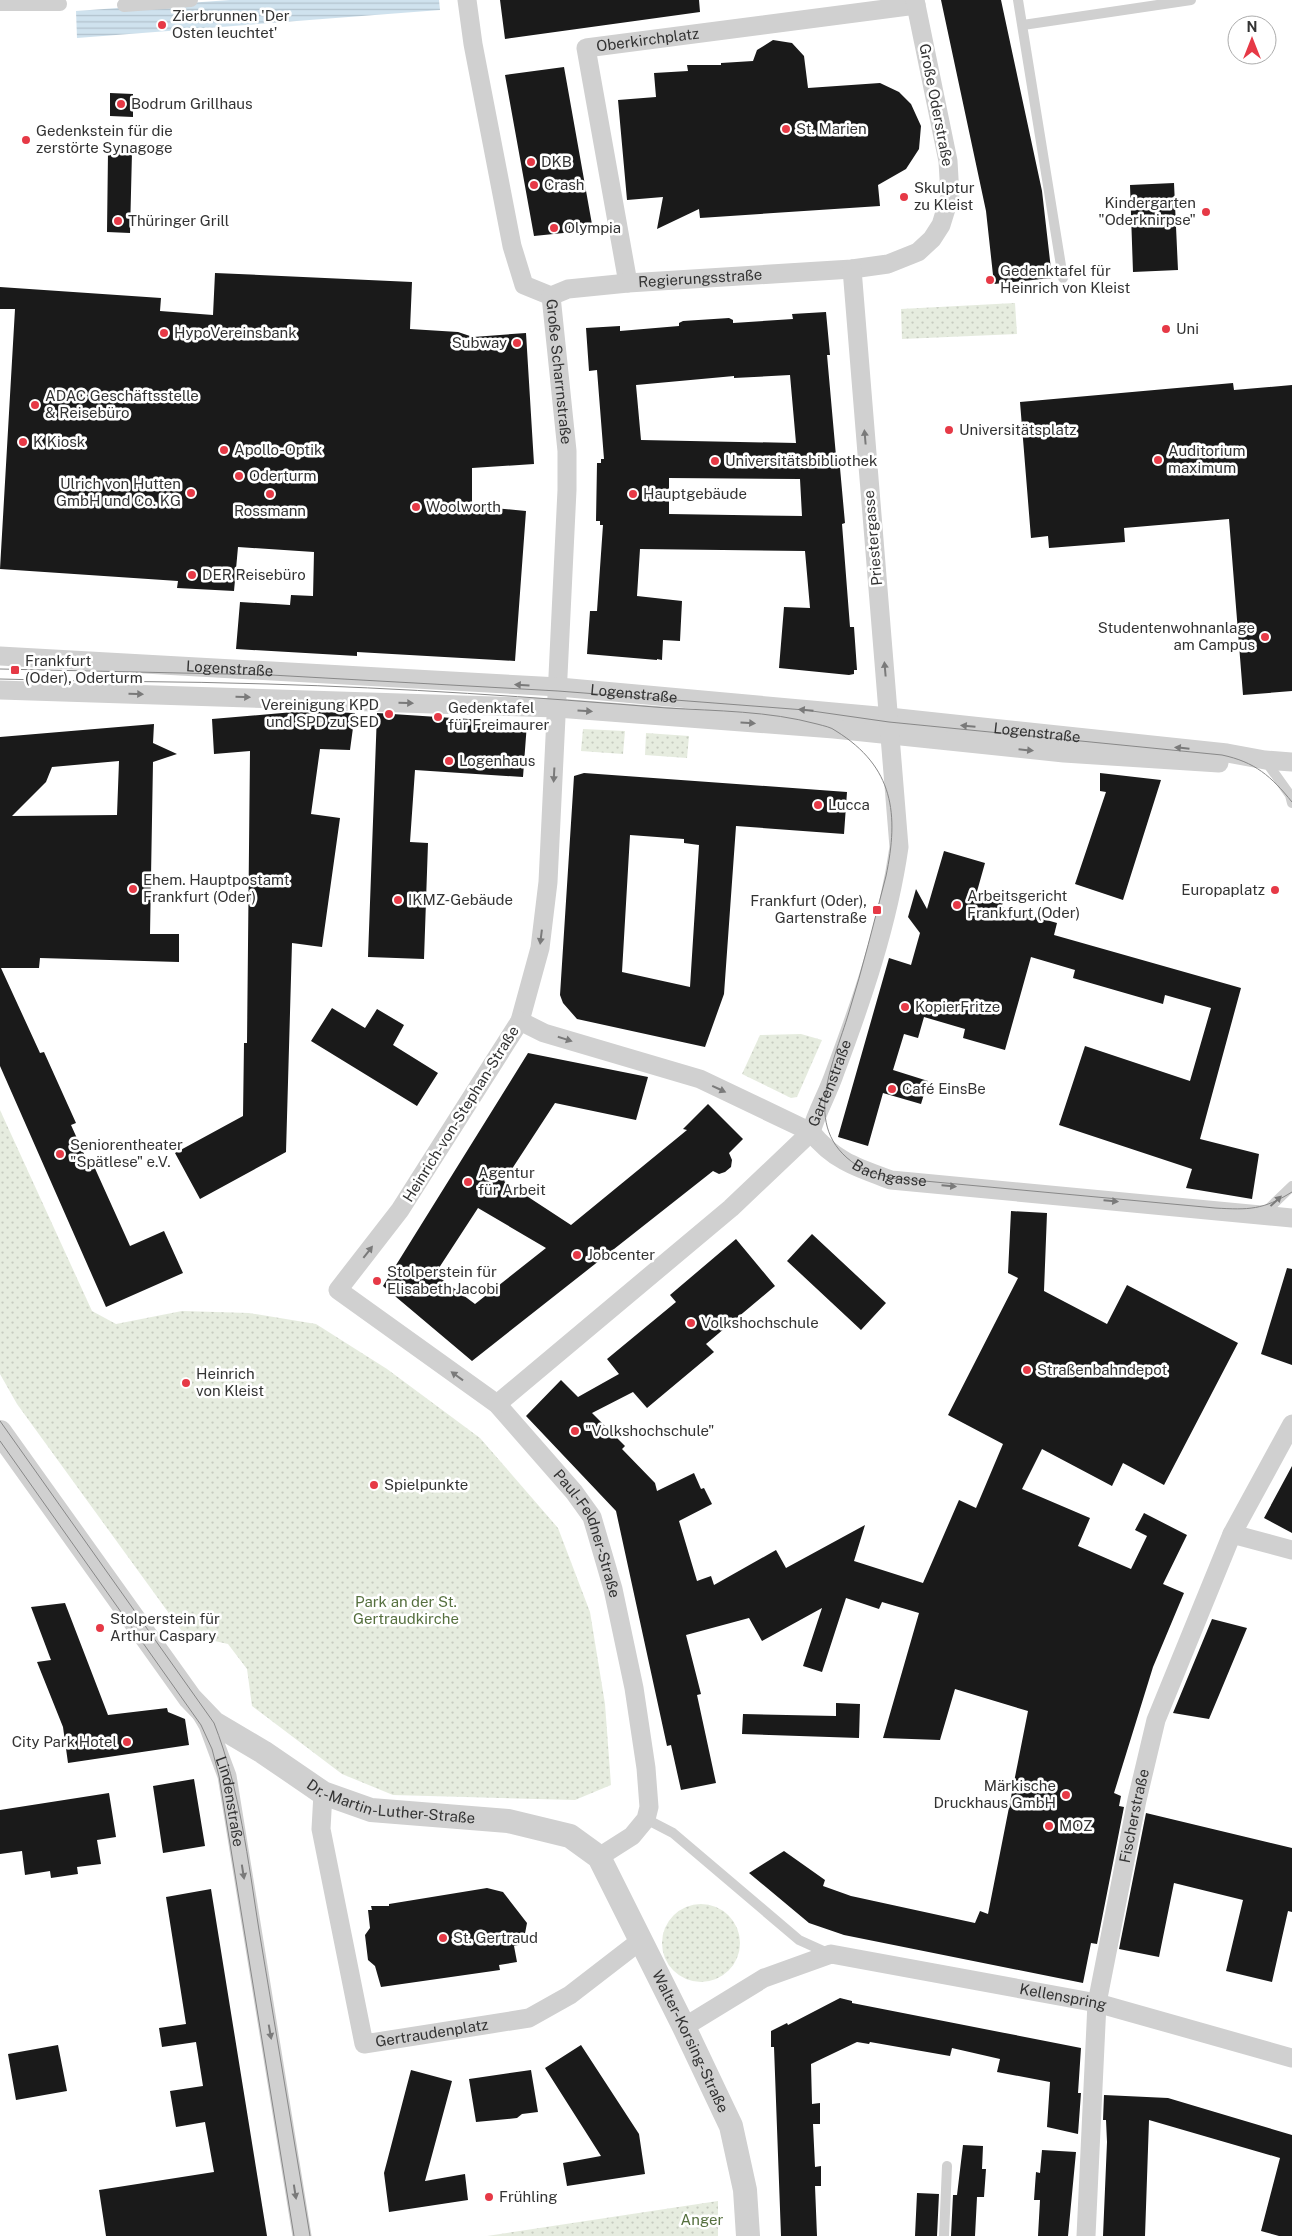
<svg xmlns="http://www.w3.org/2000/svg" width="1292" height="2236" font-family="'Public Sans',sans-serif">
  <defs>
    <pattern id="grass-dots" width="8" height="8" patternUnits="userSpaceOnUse" patternTransform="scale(1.25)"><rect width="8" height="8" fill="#e6ecdf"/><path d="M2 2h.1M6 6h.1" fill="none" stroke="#c6cbc0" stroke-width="1.8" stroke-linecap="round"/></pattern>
    <pattern id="water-rules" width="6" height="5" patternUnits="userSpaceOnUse" patternTransform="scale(1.25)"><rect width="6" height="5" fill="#cfe2ee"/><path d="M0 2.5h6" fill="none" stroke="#b2c2cd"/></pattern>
  </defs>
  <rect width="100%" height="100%" fill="#fff"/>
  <path fill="url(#grass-dots)" d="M1015 303 1017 334 902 339 901 309Z
    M583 729 625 731 623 754 581 751Z
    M646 733 689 736 687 758 645 755Z
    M801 1034 822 1040 797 1097 791 1098 742 1074 760 1035Z
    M0 1110 92 1311 116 1324 182 1311 249 1313 316 1324 387 1369 480 1438 558 1528 590 1612 605 1704 611 1785 575 1800 393 1795 342 1774 252 1706 247 1669 228 1644 184 1634 17 1404 0 1374Z
    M662 1943a39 39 0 1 1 78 0a39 39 0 1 1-78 0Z
    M718 2201V2236H487Z"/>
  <path fill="url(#water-rules)" d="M230 0H439L440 10 77 38 76 11Z"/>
  <path fill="#1a1a1a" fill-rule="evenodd" d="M500 0H699L700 12 505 39Z
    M941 0H1001L1042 191 1052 278 994 284 986 211Z
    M773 40 792 43 804 56 808 88 880 83 899 92 911 104 921 126 919 149 906 169 878 185 880 206 700 218 699 209 657 229 663 197 627 200 618 100 656 97 654 73 688 71 687 65H721V63L753 61 757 50Z
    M564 67 593 230 534 236 505 75Z
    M110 93 133 94V117L110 116Z
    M108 152H132L130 233 107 232Z
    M1174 183 1178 270 1133 272 1130 185Z
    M215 273 412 282 410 329 458 332 473 337 526 333 534 464 472 468V506L526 511 515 661 357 652V656L236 649 240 602 290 605 291 595 313 596 314 552 238 547 234 591 177 588 178 581 0 569 15 309H0V287L161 298 160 311 213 315Z
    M826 312 830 355H827L836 456H839L840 468 845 523 842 524 850 627H854L857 670H854V674L849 675 779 668 784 607 810 608 805 551 640 549 637 596 682 601 680 641 663 640 662 660 657 659V660L587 654 590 611H597L603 525H600V521H596L597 463H601V459H604L597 370 589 371 586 328 620 326V331L679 326V323L683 321 729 318 733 320V323L793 319 792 314ZM790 375 796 443 641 440 636 385 734 376V378ZM669 478 800 479 802 516 669 514Z
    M1233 383 1234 390 1292 385V691L1243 695 1229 519 1124 528 1125 542 1049 548 1048 536 1031 538 1020 402Z
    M305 711 355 713 350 750 320 749 311 814 340 818 322 947 292 943 286 1152 200 1199 175 1153 243 1116 244 1043H247L250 751 214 754 212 719Z
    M377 713 527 723 523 777 415 770 410 842 428 843 424 959 368 957Z
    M154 724 153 743 177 754 153 762 150 934H179V962L40 958 39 968H1L40 1053 44 1052 76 1123 71 1125 89 1165 93 1164 130 1246 164 1231 183 1273 106 1307 0 1066V737ZM119 761 117 815 12 816 46 782 52 767Z
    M584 773 847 792 844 834 736 826 724 994 705 1047 577 1019 563 1003 560 995 574 776ZM630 835 684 839V843L699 845 690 987 622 972Z
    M1100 773 1161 780 1123 900 1075 884 1106 792 1100 791Z
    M944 851 985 863 976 895 1003 903 1001 907 1057 923 1054 935 1241 988 1200 1139 1259 1154 1252 1199 1186 1188 1192 1169 1059 1125 1085 1046 1190 1081 1211 1008 1165 995 1163 1004 1073 978 1075 970 1031 957 1005 1050 963 1038 965 1029 924 1017 918 1038 904 1034 893 1070 928 1081 921 1104 883 1093 868 1146 838 1137 889 958 911 965 920 933 908 917 916 889 927 909Z
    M332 1008 365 1028 377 1009 404 1025 393 1045 438 1073 417 1106 311 1041Z
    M528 1053 648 1077 636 1120 555 1103 504 1181 571 1225 687 1130 683 1129 708 1104 743 1139 729 1153 732 1160 731 1167 725 1172 719 1174 713 1171 472 1361 383 1286ZM478 1208 546 1248 475 1304 435 1274Z
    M1011 1211 1047 1213 1044 1291 1107 1324 1127 1285 1238 1343 1164 1485 1123 1463 1112 1486 1042 1449 1022 1489 1090 1518 1078 1546 1131 1569 1147 1536 1135 1530 1144 1513 1187 1535 1163 1584 1184 1593 1153 1667 1114 1793 1121 1796 1119 1806 1124 1807 1097 1944 1091 1943 1083 1983 844 1935 809 1923 749 1873 784 1851 825 1880 823 1886 851 1896 975 1923 980 1911 988 1914 1028 1711 955 1689 940 1740 883 1738 919 1613 882 1602 879 1609 846 1598 822 1672 803 1666 822 1608 762 1641 749 1618 686 1635 701 1694 697 1695 716 1783 681 1790 671 1745 667 1746 616 1511 526 1416 561 1380 578 1397 619 1374 607 1359 676 1302 670 1295 736 1239 775 1286 706 1344 714 1352 647 1408 633 1392 592 1413 625 1446 622 1449 655 1483 657 1491 694 1473 701 1489 704 1488 712 1504 679 1521 697 1581 711 1576 714 1585 776 1550 786 1568 865 1525 854 1561 923 1583 959 1500 976 1508 1003 1444 948 1415 1018 1278 1008 1273Z
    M812 1234 886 1303 861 1330 787 1261Z
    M1287 1268 1292 1269V1365L1261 1354Z
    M1292 1466V1533L1264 1518Z
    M65 1603 108 1715 167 1708 168 1712 185 1719 189 1745 68 1763 63 1727 37 1662 51 1660 31 1607Z
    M1212 1619 1247 1628 1209 1719 1173 1713Z
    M836 1703 860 1704 859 1738 742 1734 743 1714 836 1716Z
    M194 1779 205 1846 163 1853 153 1786Z
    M109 1793 116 1837 97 1840 101 1864 77 1867 78 1874 51 1878 50 1871 25 1875 22 1851 0 1854V1810Z
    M1146 1813 1292 1848V1912L1288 1911 1272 1982 1226 1971 1243 1900 1174 1883 1159 1957 1119 1949Z
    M487 1888 503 1892 527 1923 523 1944 514 1946 517 1962 499 1965 500 1970 381 1987 375 1966 368 1960 365 1935 370 1928 368 1910H372L371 1906H389V1904Z
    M211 1889 267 2236H106L99 2190 214 2172 205 2122 176 2127 170 2091 203 2086 196 2042 162 2047 159 2028 186 2024 166 1897Z
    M840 1998 852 2001V2003L1081 2048 1078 2093H1081L1078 2134 1047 2127 1050 2082 997 2072 1000 2059 952 2048 950 2056 870 2042 869 2044 857 2042 811 2064 812 2104 820 2103V2124H813L815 2167 821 2166V2186H815L817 2236H781L774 2047H771V2031L787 2023 788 2025Z
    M58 2045 67 2091 16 2100 8 2054Z
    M581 2045 639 2134 645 2174 567 2186 563 2163 601 2156 545 2068Z
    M411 2070 452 2081 425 2181 465 2174 468 2200 389 2212 384 2173Z
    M531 2070 538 2112 522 2114 517 2118 476 2122 469 2079Z
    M1104 2095 1168 2098 1292 2135V2236H1279L1261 2231 1280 2158 1149 2120 1145 2236H1103L1107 2142 1106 2120H1103Z
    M963 2145 983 2146 982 2169H986L984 2197H977L975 2236H951L953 2195H957Z
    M1042 2150 1076 2152 1068 2236H1038L1040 2200H1034L1036 2172 1040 2173Z
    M917 2193 939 2194 937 2236H915Z"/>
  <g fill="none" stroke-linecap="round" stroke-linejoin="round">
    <path stroke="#d0d0d0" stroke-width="10" d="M1018 0 1063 278
      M1023 25 1191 0
      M1265 760 1290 795 1292 803
      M1262 1215 1292 1186
      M646 1819 673 1833 799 1940 830 1954
      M944 2236 947 2166"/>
    <path stroke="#d0d0d0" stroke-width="14" d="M0 4H60
      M124 5 191 0"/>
    <g stroke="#d0d0d0" stroke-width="19">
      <path d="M467 0 473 44 512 246 524 285 551 296"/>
      <path id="s1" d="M628 283 586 48 916 5"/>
      <path id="s2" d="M551 296 567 451V490L548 882 540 948 520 1021 400 1210 338 1290 497 1404 574 1492 592 1517 613 1589 634 1688 646 1768 649 1807 646 1819 632 1836 599 1857"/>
      <path id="s3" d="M551 296 568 289 628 283 852 269 888 264 918 252 932 239 941 225 950 196 948 161 915 0"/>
      <path id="s4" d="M0 656 559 687 889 717 1227 753 1265 760 1292 762"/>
      <path d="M0 690 557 708 834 729 1064 753 1219 763"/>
      <path d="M520 1021 544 1033 700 1079 811 1132C834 1161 858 1168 891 1180L1292 1218"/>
      <path id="s5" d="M497 1404 731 1208 811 1132C817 1111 828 1093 835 1072 862 1000 888 924 899 847L852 269"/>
      <path d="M1232 1534 1292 1550"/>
      <path id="s6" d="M201 1713 208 1725 227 1776 302 2236"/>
      <path id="s7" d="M323 1793 321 1829 364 2044 529 2018 570 1995 640 1941"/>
      <path id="s8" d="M684 2027 764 1978 831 1954 1097 2003 1292 2058"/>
      <path id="s9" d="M1086 2236 1097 2003 1137 1800 1156 1720 1232 1534 1292 1424"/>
    </g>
    <path stroke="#d0d0d0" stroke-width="24" id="s10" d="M0 1432 190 1698 214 1723 263 1752 323 1793 371 1810 508 1821 570 1836 599 1857 684 2027 731 2126 745 2190 748 2236"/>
    <g stroke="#888" stroke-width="1">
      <path d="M0 669 271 675 558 691 805 710 889 722 1222 755C1255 762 1271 776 1292 802"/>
      <path id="s11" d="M0 679C89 682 179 681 268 684 401 688 534 697 667 708 717 711 769 711 817 724 824 726 831 727 836 731 894 767 899 814 886 876 874 922 863 967 849 1012 833 1066 797 1132 863 1169 872 1174 883 1175 892 1178L1215 1208C1249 1210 1263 1210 1292 1192"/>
      <path d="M0 1421 214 1723C240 1789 248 1861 259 1930 276 2032 293 2134 310 2236"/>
      <path d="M0 1441 201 1725 212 1749 219 1776 294 2236"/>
    </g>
  </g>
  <defs><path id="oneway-solid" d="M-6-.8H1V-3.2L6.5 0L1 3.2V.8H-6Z" transform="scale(1.25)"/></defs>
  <g fill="#7a7a7a">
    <use href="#oneway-solid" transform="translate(865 437) rotate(-95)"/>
    <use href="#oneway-solid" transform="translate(885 669) rotate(-95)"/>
    <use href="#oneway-solid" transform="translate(522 685) rotate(-177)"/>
    <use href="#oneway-solid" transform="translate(136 694) rotate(2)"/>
    <use href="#oneway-solid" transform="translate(243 697) rotate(2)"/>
    <use href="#oneway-solid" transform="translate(406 703) rotate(2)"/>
    <use href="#oneway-solid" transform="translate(806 710) rotate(-175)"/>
    <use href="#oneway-solid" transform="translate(585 711) rotate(4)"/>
    <use href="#oneway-solid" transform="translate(748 723) rotate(4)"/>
    <use href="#oneway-solid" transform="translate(968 726) rotate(-175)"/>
    <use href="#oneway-solid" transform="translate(1182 748) rotate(-174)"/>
    <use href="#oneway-solid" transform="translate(1026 750) rotate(6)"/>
    <use href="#oneway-solid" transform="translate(554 775) rotate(93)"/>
    <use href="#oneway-solid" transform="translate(541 937) rotate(97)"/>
    <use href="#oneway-solid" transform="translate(565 1039) rotate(17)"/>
    <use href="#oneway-solid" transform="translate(719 1089) rotate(25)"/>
    <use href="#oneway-solid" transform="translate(949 1186) rotate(5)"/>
    <use href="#oneway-solid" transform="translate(1111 1201) rotate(5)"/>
    <use href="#oneway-solid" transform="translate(1276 1201) rotate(-43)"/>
    <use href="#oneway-solid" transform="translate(368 1252) rotate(-52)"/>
    <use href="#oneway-solid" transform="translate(457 1376) rotate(-144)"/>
    <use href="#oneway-solid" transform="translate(243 1872) rotate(81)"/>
    <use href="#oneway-solid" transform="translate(270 2032) rotate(80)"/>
    <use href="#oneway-solid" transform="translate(295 2192) rotate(81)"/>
  </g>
  <g fill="#e63946" stroke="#fff" stroke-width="2">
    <circle cx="162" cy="25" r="5"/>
    <circle cx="121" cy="104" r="5"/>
    <circle cx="786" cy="129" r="5"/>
    <circle cx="26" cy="140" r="5"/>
    <circle cx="531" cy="162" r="5"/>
    <circle cx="534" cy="185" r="5"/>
    <circle cx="904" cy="197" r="5"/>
    <circle cx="1206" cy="212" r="5"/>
    <circle cx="118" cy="221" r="5"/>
    <circle cx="554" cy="228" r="5"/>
    <circle cx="990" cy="280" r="5"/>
    <circle cx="1166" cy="329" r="5"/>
    <circle cx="164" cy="333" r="5"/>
    <circle cx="517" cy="343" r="5"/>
    <circle cx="35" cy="405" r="5"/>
    <circle cx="949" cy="430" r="5"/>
    <circle cx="23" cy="442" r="5"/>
    <circle cx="224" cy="450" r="5"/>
    <circle cx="1158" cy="460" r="5"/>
    <circle cx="715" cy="461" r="5"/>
    <circle cx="239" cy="476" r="5"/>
    <circle cx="191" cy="493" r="5"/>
    <circle cx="270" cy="494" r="5"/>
    <circle cx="633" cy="494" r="5"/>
    <circle cx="416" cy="507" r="5"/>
    <circle cx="192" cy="575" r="5"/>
    <circle cx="1265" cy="637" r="5"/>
    <rect x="10" y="665" width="10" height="10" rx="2.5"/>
    <circle cx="389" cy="714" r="5"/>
    <circle cx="438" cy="717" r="5"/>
    <circle cx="449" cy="761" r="5"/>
    <circle cx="818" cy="805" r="5"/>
    <circle cx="133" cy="889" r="5"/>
    <circle cx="1275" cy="890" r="5"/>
    <circle cx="398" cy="900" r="5"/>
    <circle cx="957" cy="905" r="5"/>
    <rect x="872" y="905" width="10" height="10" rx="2.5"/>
    <circle cx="905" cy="1007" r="5"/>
    <circle cx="892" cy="1089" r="5"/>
    <circle cx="60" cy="1154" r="5"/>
    <circle cx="468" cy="1182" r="5"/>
    <circle cx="577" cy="1255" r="5"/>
    <circle cx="377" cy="1281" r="5"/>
    <circle cx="691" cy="1323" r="5"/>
    <circle cx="1027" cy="1370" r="5"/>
    <circle cx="186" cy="1383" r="5"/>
    <circle cx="575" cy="1431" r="5"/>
    <circle cx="374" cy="1485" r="5"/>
    <circle cx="100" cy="1628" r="5"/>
    <circle cx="127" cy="1742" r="5"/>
    <circle cx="1066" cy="1795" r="5"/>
    <circle cx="1049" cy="1826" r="5"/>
    <circle cx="443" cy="1938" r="5"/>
    <circle cx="489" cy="2197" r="5"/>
  </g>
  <g text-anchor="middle" stroke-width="5" stroke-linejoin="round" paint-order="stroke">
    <g font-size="15" fill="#333" stroke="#fff" text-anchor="start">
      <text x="172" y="21">Zierbrunnen 'Der<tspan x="172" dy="17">Osten leuchtet'</tspan></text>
      <text x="131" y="109">Bodrum Grillhaus</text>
      <text x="796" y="134">St. Marien</text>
      <text x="36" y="136">Gedenkstein für die<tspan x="36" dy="17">zerstörte Synagoge</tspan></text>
      <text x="541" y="167">DKB</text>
      <text x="544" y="190">Crash</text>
      <text x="914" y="193">Skulptur<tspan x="914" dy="17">zu Kleist</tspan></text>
      <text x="1196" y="208" text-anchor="end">Kindergarten<tspan x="1196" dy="17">"Oderknirpse"</tspan></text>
      <text x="128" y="226">Thüringer Grill</text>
      <text x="564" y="233">Olympia</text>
      <text x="1000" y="276">Gedenktafel für<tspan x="1000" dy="17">Heinrich von Kleist</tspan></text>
      <text x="1176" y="334">Uni</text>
      <text x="174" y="338">HypoVereinsbank</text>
      <text x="507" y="348" text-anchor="end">Subway</text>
      <text x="45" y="401">ADAC Geschäftsstelle<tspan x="45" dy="17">&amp; Reisebüro</tspan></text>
      <text x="959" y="435">Universitätsplatz</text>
      <text x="33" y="447">K Kiosk</text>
      <text x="234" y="455">Apollo-Optik</text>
      <text x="1168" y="456">Auditorium<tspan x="1168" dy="17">maximum</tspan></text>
      <text x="725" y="466">Universitätsbibliothek</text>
      <text x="249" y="481">Oderturm</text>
      <text x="181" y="489" text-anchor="end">Ulrich von Hutten<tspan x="181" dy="17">GmbH und Co. KG</tspan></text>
      <text x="643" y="499">Hauptgebäude</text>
      <text x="426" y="512">Woolworth</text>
      <text x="270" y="516" text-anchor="middle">Rossmann</text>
      <text x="202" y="580">DER Reisebüro</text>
      <text x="1255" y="633" text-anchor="end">Studentenwohnanlage<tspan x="1255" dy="17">am Campus</tspan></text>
      <text x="25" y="666">Frankfurt<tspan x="25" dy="17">(Oder), Oderturm</tspan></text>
      <text x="379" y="710" text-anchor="end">Vereinigung KPD<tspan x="379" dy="17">und SPD zu SED</tspan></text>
      <text x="448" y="713">Gedenktafel<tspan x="448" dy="17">für Freimaurer</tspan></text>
      <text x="459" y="766">Logenhaus</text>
      <text x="828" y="810">Lucca</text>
      <text x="143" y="885">Ehem. Hauptpostamt<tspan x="143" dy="17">Frankfurt (Oder)</tspan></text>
      <text x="1265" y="895" text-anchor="end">Europaplatz</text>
      <text x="967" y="901">Arbeitsgericht<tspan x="967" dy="17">Frankfurt (Oder)</tspan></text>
      <text x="408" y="905">IKMZ-Gebäude</text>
      <text x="867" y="906" text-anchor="end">Frankfurt (Oder),<tspan x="867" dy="17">Gartenstraße</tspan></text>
      <text x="915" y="1012">KopierFritze</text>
      <text x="902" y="1094">Café EinsBe</text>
      <text x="70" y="1150">Seniorentheater<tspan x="70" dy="17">"Spätlese" e.V.</tspan></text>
      <text x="478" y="1178">Agentur<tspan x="478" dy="17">für Arbeit</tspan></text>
      <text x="587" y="1260">Jobcenter</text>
      <text x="387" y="1277">Stolperstein für<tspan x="387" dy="17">Elisabeth Jacobi</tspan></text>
      <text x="701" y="1328">Volkshochschule</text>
      <text x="1037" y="1375">Straßenbahndepot</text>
      <text x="196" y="1379">Heinrich<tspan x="196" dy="17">von Kleist</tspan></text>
      <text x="585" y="1436">"Volkshochschule"</text>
      <text x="384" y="1490">Spielpunkte</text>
      <text x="110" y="1624">Stolperstein für<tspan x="110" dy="17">Arthur Caspary</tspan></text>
      <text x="117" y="1747" text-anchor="end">City Park Hotel</text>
      <text x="1056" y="1791" text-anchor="end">Märkische<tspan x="1056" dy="17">Druckhaus GmbH</tspan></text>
      <text x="1059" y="1831">MOZ</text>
      <text x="453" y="1943">St. Gertraud</text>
      <text x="499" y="2202">Frühling</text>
    </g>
    <g font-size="15" fill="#333" stroke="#fff">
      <text dy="5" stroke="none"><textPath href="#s1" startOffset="301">Oberkirchplatz</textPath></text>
      <text transform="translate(936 105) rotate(79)" y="5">Große Oderstraße</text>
      <text dy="5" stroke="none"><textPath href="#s3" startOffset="151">Regierungsstraße</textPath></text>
      <text dy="5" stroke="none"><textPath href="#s2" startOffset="76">Große Scharrnstraße</textPath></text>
      <text transform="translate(873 538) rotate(-95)" y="5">Priestergasse</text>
      <text dy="5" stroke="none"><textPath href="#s4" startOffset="230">Logenstraße</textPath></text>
      <text dy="5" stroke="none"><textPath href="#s4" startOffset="635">Logenstraße</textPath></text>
      <text dy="5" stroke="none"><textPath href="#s4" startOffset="1040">Logenstraße</textPath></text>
      <text dy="5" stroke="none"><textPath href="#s5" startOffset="468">Gartenstraße</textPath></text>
      <text transform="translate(461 1114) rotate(-58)" y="5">Heinrich-von-Stephan-Straße</text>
      <text dy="5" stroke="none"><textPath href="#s11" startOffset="1349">Bachgasse</textPath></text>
      <text dy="5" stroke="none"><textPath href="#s2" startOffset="1411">Paul-Feldner-Straße</textPath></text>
      <text dy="5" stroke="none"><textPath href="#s10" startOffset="560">Dr.-Martin-Luther-Straße</textPath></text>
      <text dy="5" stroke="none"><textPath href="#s6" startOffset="94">Lindenstraße</textPath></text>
      <text dy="5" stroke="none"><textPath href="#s9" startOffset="424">Fischerstraße</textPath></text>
      <text dy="5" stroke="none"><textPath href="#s8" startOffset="401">Kellenspring</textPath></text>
      <text dy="5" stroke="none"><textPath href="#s7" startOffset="324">Gertraudenplatz</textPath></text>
      <text dy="5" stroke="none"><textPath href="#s10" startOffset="985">Walter-Korsing-Straße</textPath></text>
    </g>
    <g font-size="15" fill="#56703f" stroke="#fff">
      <text x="406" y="1607">Park an der St.<tspan x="406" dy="17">Gertraudkirche</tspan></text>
      <text x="702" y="2225">Anger</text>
    </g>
  </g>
  <g transform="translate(1252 40)"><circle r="24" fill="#ffffff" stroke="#adadad"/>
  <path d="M0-4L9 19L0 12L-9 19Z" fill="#e63946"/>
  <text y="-8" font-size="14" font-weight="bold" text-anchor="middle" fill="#333333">N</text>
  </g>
</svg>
